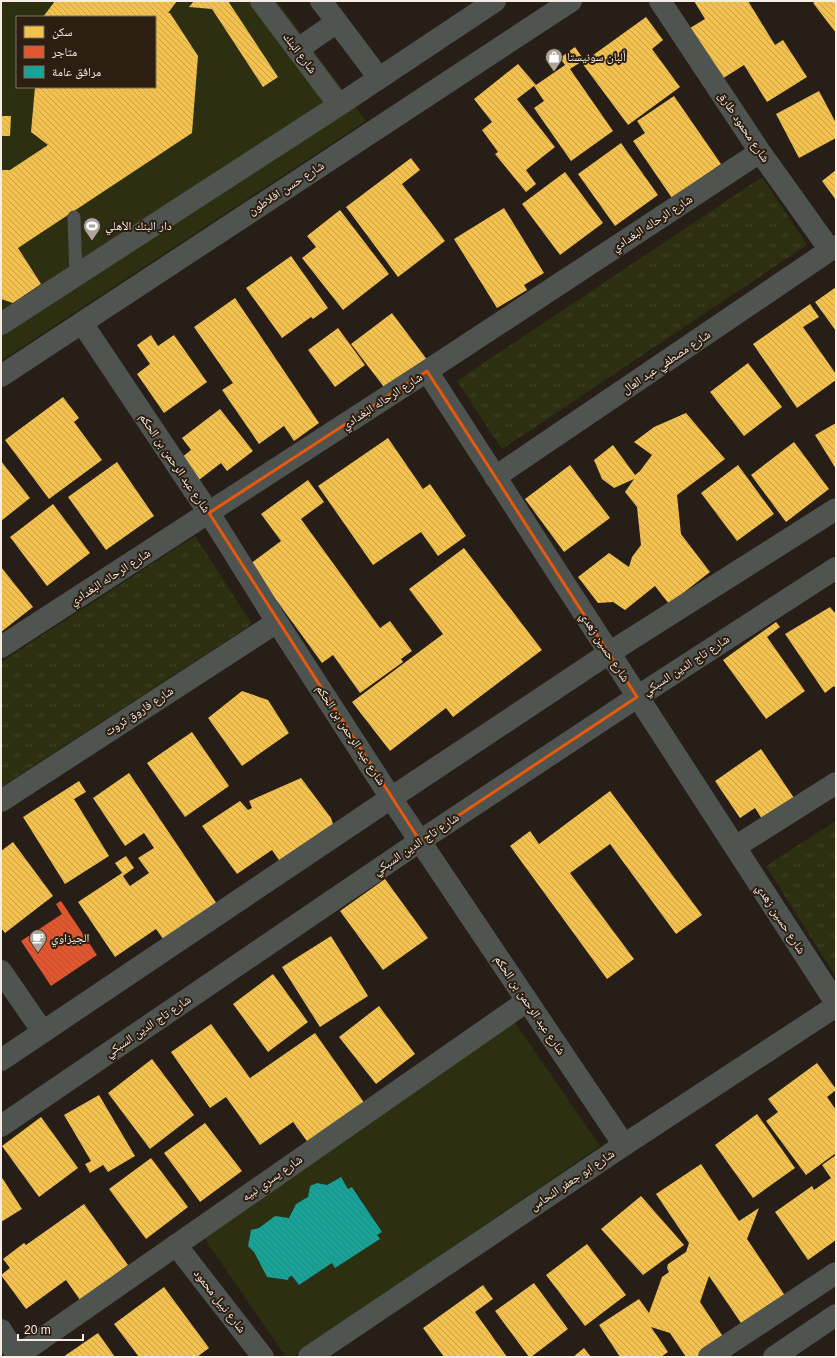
<svg xmlns="http://www.w3.org/2000/svg" width="837" height="1358" font-family="Arial,'Noto Naskh Arabic',sans-serif">
  <defs>
    <pattern id="grass-tufts" width="24" height="20" patternUnits="userSpaceOnUse"><rect width="24" height="20" fill="#2d3010"/><path d="M3 7l-1-3M5 7V3M7 7l1-3M15 17l-1-3M17 17v-4M19 17l1-3" fill="none" stroke="#424427"/></pattern>
    <pattern id="homes-back-hatch" width="6" height="6" patternUnits="userSpaceOnUse"><rect width="6" height="6" fill="#f2c14e"/><path d="M-1 5l2 2M0 0l6 6M5-1l2 2" fill="none" stroke="#c8a24c"/></pattern>
    <pattern id="shops-back-hatch" width="6" height="6" patternUnits="userSpaceOnUse"><rect width="6" height="6" fill="#e4572e"/><path d="M-1 5l2 2M0 0l6 6M5-1l2 2" fill="none" stroke="#ae5136"/></pattern>
    <pattern id="public-back-hatch" width="6" height="6" patternUnits="userSpaceOnUse"><rect width="6" height="6" fill="#17a398"/><path d="M-1 5l2 2M0 0l6 6M5-1l2 2" fill="none" stroke="#26877f"/></pattern>
  </defs>
  <rect width="100%" height="100%" fill="#261e17"/>
  <path fill="url(#grass-tufts)" d="M762 177 807 245 502 449 457 381Z
    M195 536 252 624 1 787V662Z
    M836 821V977L766 866Z"/>
  <path fill="#2d3010" fill-rule="evenodd" d="M1 1H277L366 121 1 361ZM17 17H155V87H17Z
    M514 1021 600 1146 293 1357H286L202 1235ZM340 1177 348 1189 353 1187 382 1232 377 1235 380 1239 335 1268 332 1263 299 1285 292 1276 289 1277 288 1280 267 1277 254 1252 248 1246 251 1230 259 1228 275 1216 289 1218 296 1204 308 1197 310 1186 317 1183 327 1185Z"/>
  <path fill="url(#homes-back-hatch)" d="M55 1H177L168 13H170L198 56 192 133 18 248 41 284 13 303 1 299V170H10L48 145 31 132 35 87H155V17H43Z
    M194 1H228L278 77 263 87 212 9 189 7Z
    M694 1H748L775 45 783 40 807 77 767 102 744 65 722 79 690 28 705 19Z
    M816 1H836V33L813 3Z
    M646 17 663 40 652 49 680 87 628 125 582 63Z
    M575 47 584 60 570 69 613 131 571 161 534 108 544 101 534 86 517 99 555 147 526 170 536 184 526 192 495 154 498 152 482 130 492 122 474 99 518 64 536 85 565 65 560 58Z
    M819 91 836 123V138L799 158 776 114Z
    M674 96 721 164 672 198 633 141 645 133 637 121Z
    M1 116H11L10 136H1Z
    M621 143 658 195 615 226 578 174Z
    M411 158 420 170 402 184 445 241 398 277 346 207Z
    M836 170V200L822 181Z
    M565 172 603 223 560 255 522 204Z
    M504 208 544 273 524 285 527 290 497 308 454 239Z
    M340 210 389 274 343 310 302 258 316 247 307 236Z
    M291 256 328 308 313 319 311 317 282 338 246 288Z
    M836 287V331L815 302Z
    M235 298 319 423 294 441 284 426 259 444 222 390 233 383 194 327Z
    M810 304 819 317 803 327 836 374V380L797 408 753 344Z
    M392 313 428 361 387 391 351 344Z
    M338 328 365 365 335 387 308 350Z
    M151 335 158 346 174 335 207 382 164 413 137 374 150 364 137 345Z
    M748 363 782 407 744 436 710 392Z
    M63 397 79 418 74 422 102 460 49 499 5 440Z
    M220 409 253 451 227 471 221 463 199 480 181 458 191 450 182 438Z
    M686 413 725 459 677 495 681 534 710 572 669 604 655 586 625 610 613 602 598 603 578 577 609 553 629 567 632 557 641 545 637 507 625 492 634 479 614 488 602 479 594 460 613 445 635 475 640 471 652 455 634 442 654 427Z
    M836 423V469L815 435Z
    M388 438 423 489 430 484 466 536 438 556 421 532 373 565 318 486Z
    M794 442 829 489 786 522 751 475Z
    M1 461 30 498 1 521Z
    M117 462 154 516 106 550 68 497Z
    M570 465 610 518 564 552 525 499Z
    M738 465 774 514 737 541 701 493Z
    M308 480 324 502 301 519 380 628 390 621 412 651 401 659 403 662 360 693 333 655 322 663 250 564 281 541 261 514Z
    M53 504 90 553 47 586 10 537Z
    M464 548 542 650 453 717 446 708 390 751 352 702 443 634 409 589Z
    M1 567 33 607 1 632Z
    M830 607 836 614V689L834 686 825 693 785 634Z
    M776 622 780 627 767 637 805 691 766 719 723 660Z
    M242 691 268 700 289 733 242 766 208 718Z
    M192 732 229 786 185 817 147 763Z
    M761 749 794 798 762 819 755 808 740 818 715 781Z
    M129 773 221 910 168 946 156 929 115 957 78 902 122 873 115 863 126 856 134 868 123 876 130 886 149 873 138 858 154 848 144 833 125 846 93 798Z
    M301 778 331 818 335 830 283 866 272 850 237 874 202 826 240 801 248 810 252 808 249 801Z
    M79 781 86 792 74 799 109 856 65 884 23 817Z
    M610 791 702 915 676 934 610 844 570 873 634 959 607 979 510 846 530 831 539 844Z
    M13 842 53 896 5 933 1 928V851Z
    M385 879 428 938 383 970 340 911Z
    M331 936 368 996 320 1027 282 967Z
    M273 974 308 1022 268 1052 233 1004Z
    M379 1006 415 1054 376 1084 339 1037Z
    M211 1024 250 1078 315 1033 368 1108 312 1148 293 1122 260 1145 226 1097 210 1108 171 1052Z
    M152 1059 194 1115 150 1149 108 1093Z
    M817 1063 836 1089V1090L827 1097 836 1110V1153L806 1175 766 1121 778 1112 768 1099Z
    M99 1095 135 1156 108 1172 103 1165 90 1173 85 1164 91 1161 64 1115Z
    M757 1114 795 1168 753 1198 715 1145Z
    M41 1117 78 1168 39 1197 2 1146Z
    M205 1123 242 1171 200 1202 164 1153Z
    M836 1155V1240L808 1260 775 1212 812 1186 814 1190 831 1178 822 1165Z
    M151 1158 188 1207 146 1239 109 1189Z
    M701 1164 739 1221 759 1208 747 1239 786 1297 743 1326 709 1276 700 1302 726 1341 702 1357H686L670 1333 651 1327 668 1352 661 1357H620L599 1325 639 1299 649 1313 662 1277 669 1272 667 1268 668 1264 686 1252 689 1243 656 1194Z
    M1 1176 22 1209 1 1222Z
    M641 1196 684 1245 643 1275 601 1229Z
    M84 1204 128 1265 80 1300 66 1280 26 1309 1 1275 10 1268 3 1259 24 1243 26 1245Z
    M587 1244 626 1295 585 1326 546 1275Z
    M534 1283 568 1329 531 1357H529L495 1311Z
    M483 1285 493 1299 475 1312 507 1357H444L423 1328Z
    M164 1287 209 1348 197 1357H139L114 1324Z
    M98 1333 115 1357H63Z
    M584 1348 591 1357H573Z"/>
  <path fill="url(#shops-back-hatch)" d="M61 901 97 955 51 986 21 941 62 914 56 904Z"/>
  <path fill="url(#public-back-hatch)" d="M341 1177 348 1189 352 1187 382 1232 377 1235 380 1239 335 1268 332 1263 299 1285 292 1276 289 1277 288 1280 267 1277 254 1252 248 1246 251 1230 259 1228 275 1216 289 1218 296 1204 308 1197 310 1186 317 1183 327 1185Z"/>
  <g fill="none" stroke-linecap="round" stroke-linejoin="round">
    <path stroke="#4f5450" stroke-width="13" d="M74 217 76 275"/>
    <path stroke="#4f5450" stroke-width="22" d="M660 1 760 152 830 250
      M82 323 209 513 277 622 391 798 624 1145
      M427 371 836 1003
      M495 477 836 246
      M1 647 427 371 760 152
      M1 801 277 622
      M735 847 836 783
      M1 971 43 1032
      M1 1060 391 798 609 653 836 509
      M1 1126 420 841 637 697 836 568
      M176 1245 263 1357
      M1 1330 18 1357
      M17 1356 527 1001
      M309 1357 624 1145 836 1006
      M709 1357 836 1273
      M774 1357 836 1315"/>
    <path stroke="#4f5450" stroke-width="22" d="M261 1 339 105
      M321 1 379 78
      M298 49 337 22
      M1 324 339 105 495 1
      M1 376 571 1"/>
  </g>
  <path fill="none" stroke="#e8590c" stroke-width="3" stroke-linejoin="round" d="M427 371 637 697 420 841 209 513Z"/>
  <defs>
    <g id="shop-pin" transform="scale(0.9)"><path d="M0 17L-7.5 6A9.5 9.5 0 1 1 7.5 6Z" fill="#ada49c" stroke="#2c1e11"/><path d="M-5-2.5h2.3a2.7 3.5 0 0 1 5.4 0H5L5.5 6h-11ZM-1.5-2.5h3a1.5 2.3 0 0 0-3 0Z" fill="#fff"/></g>
    <g id="stadium-pin" transform="scale(0.9)"><path d="M0 17L-7.5 6A9.5 9.5 0 1 1 7.5 6Z" fill="#ada49c" stroke="#2c1e11"/><path d="M0-5a6.5 5 0 1 0 0 10a6.5 5 0 1 0 0-10ZM-3.5-1.8h7v3.6h-7Z" fill="#fff"/></g>
    <g id="cafe-pin" transform="scale(0.9)"><path d="M0 17L-7.5 6A9.5 9.5 0 1 1 7.5 6Z" fill="#ada49c" stroke="#2c1e11"/><path d="M-5.5-4.5H6V0H3Q3 3.5 0 3.5H-2.5Q-5.5 3.5-5.5 0ZM3-3.2v2h1.7v-2ZM-6 4.5H4V6H-6Z" fill="#fff"/></g>
  </defs>
  <g fill-rule="evenodd">
    <use href="#shop-pin" x="554" y="57"/>
    <use href="#stadium-pin" x="92" y="226"/>
    <use href="#cafe-pin" x="38" y="938"/>
  </g>
  <g text-anchor="middle" stroke-width="4" stroke-linejoin="round" paint-order="stroke">
    <g font-size="12" fill="#f6ece4" stroke="#2c1e11">
      <text transform="translate(300 53) rotate(53)" y="4">شارع البنك</text>
      <text transform="translate(744 127) rotate(56)" y="4">شارع محمود طارق</text>
      <text transform="translate(286 188) rotate(-33)" y="4">شارع حسن افلاطون</text>
      <text transform="translate(652 223) rotate(-33)" y="4">شارع الرحاله البغدادي</text>
      <text transform="translate(666 362) rotate(-34)" y="4">شارع مصطفي عبد العال</text>
      <text transform="translate(382 401) rotate(-33)" y="4">شارع الرحاله البغدادي</text>
      <text transform="translate(175 463) rotate(56)" y="4">شارع عبد الرحمن بن الحكم</text>
      <text transform="translate(110 577) rotate(-33)" y="4">شارع الرحاله البغدادي</text>
      <text transform="translate(605 647) rotate(57)" y="4">شارع حسين زهدي</text>
      <text transform="translate(686 665) rotate(-33)" y="4">شارع تاج الدين السبكي</text>
      <text transform="translate(139 711) rotate(-33)" y="4">شارع فاروق ثروت</text>
      <text transform="translate(351 735) rotate(57)" y="4">شارع عبد الرحمن بن الحكم</text>
      <text transform="translate(416 844) rotate(-34)" y="4">شارع تاج الدين السبكي</text>
      <text transform="translate(781 919) rotate(57)" y="4">شارع حسين زهدي</text>
      <text transform="translate(530 1005) rotate(56)" y="4">شارع عبد الرحمن بن الحكم</text>
      <text transform="translate(148 1026) rotate(-34)" y="4">شارع تاج الدين السبكي</text>
      <text transform="translate(272 1178) rotate(-35)" y="4">شارع يسري نبيه</text>
      <text transform="translate(572 1180) rotate(-34)" y="4">شارع ابو جعفر النحاس</text>
      <text transform="translate(220 1301) rotate(52)" y="4">شارع نبيل محمود</text>
    </g>
    <g font-size="12" fill="#f6ece4" stroke="#2c1e11" text-anchor="start">
      <text x="567" y="61">ألبان سونيستا</text>
      <text x="105" y="230">دار البنك الأهلي</text>
      <text x="51" y="942">الجيزاوي</text>
    </g>
  </g>
  <rect width="837" height="1358" fill="none" stroke="#f6ece4" stroke-width="4"/>
  <rect x="16" y="16" width="140" height="72" fill="#2c1e11" stroke="#7d7065"/>
  <rect x="24" y="26" width="20" height="12" fill="#f2c14e" stroke="#7d7065"/>
  <text x="52" y="36" font-size="12" fill="#f6ece4">سكن</text>
  <rect x="24" y="46" width="20" height="12" fill="#e4572e" stroke="#7d7065"/>
  <text x="52" y="56" font-size="12" fill="#f6ece4">متاجر</text>
  <rect x="24" y="66" width="20" height="12" fill="#17a398" stroke="#7d7065"/>
  <text x="52" y="76" font-size="12" fill="#f6ece4">مرافق عامة</text>
  <path d="M18 1334v6h65v-6" fill="none" stroke="#f6ece4" stroke-width="2"/>
  <text x="24" y="1334" font-size="12" fill="#f6ece4" stroke="#2c1e11" stroke-width="3" paint-order="stroke">20 m</text>
</svg>
